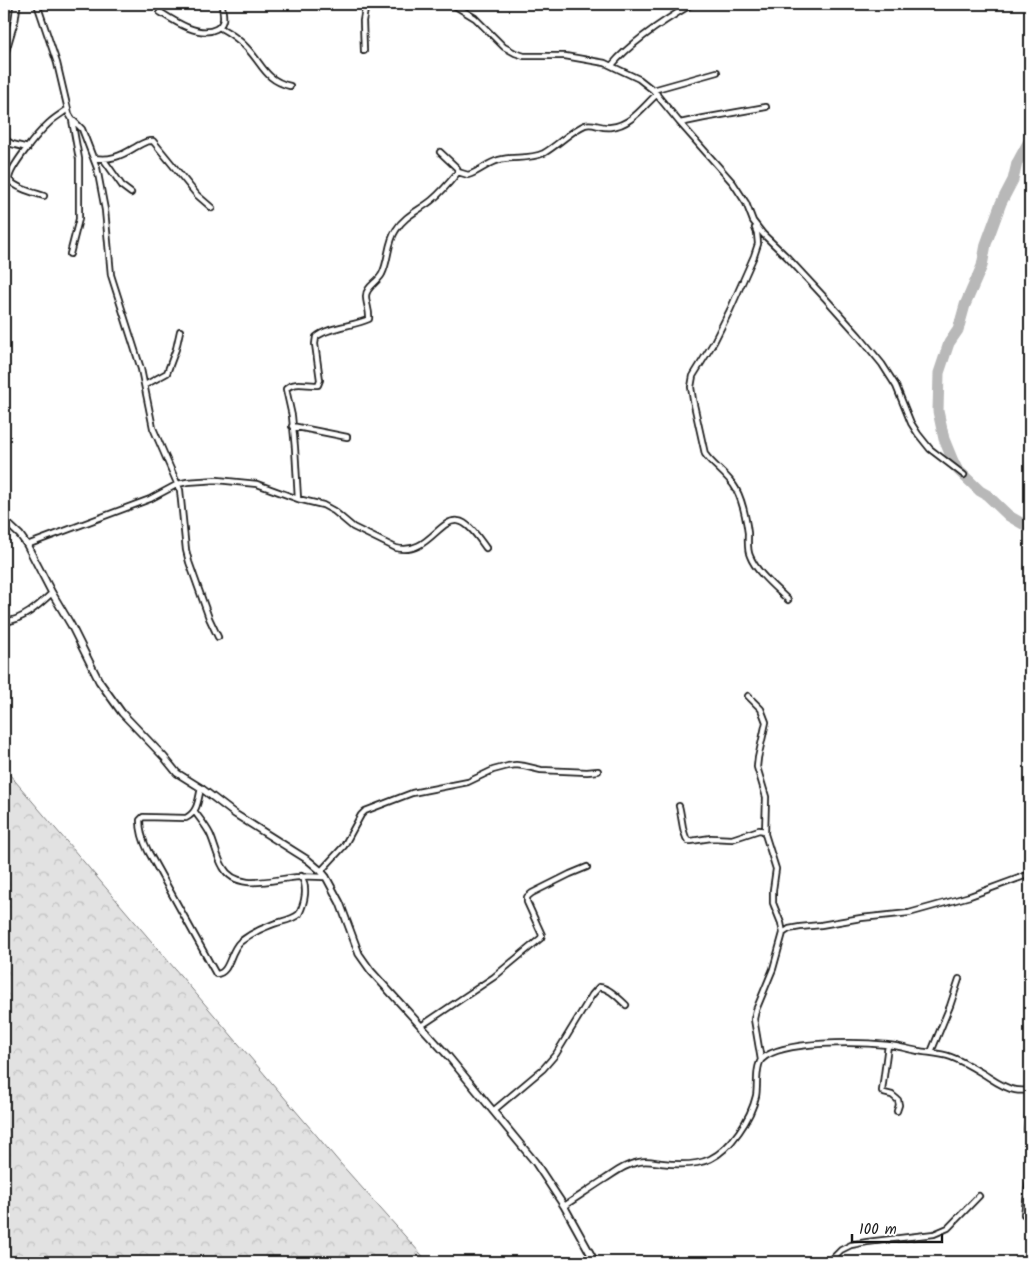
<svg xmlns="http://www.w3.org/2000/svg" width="1034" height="1266" font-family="Kalam,sans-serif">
  <defs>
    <pattern id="forest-crowns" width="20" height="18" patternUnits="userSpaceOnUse" patternTransform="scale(1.25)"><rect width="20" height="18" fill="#e2e2e2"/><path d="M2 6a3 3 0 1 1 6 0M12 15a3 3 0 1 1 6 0" fill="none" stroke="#c1c1c1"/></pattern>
  </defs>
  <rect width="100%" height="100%" fill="#fff"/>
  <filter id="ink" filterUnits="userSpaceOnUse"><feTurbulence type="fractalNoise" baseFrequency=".02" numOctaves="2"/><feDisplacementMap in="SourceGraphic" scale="10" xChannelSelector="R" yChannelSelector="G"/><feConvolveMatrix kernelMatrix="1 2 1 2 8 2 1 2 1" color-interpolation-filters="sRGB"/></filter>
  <g filter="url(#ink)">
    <path fill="url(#forest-crowns)" stroke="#7f7f7f" d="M4 768 340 1163 428 1262H4Z"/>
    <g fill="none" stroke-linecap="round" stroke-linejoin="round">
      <path stroke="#b8b8b8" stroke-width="11" d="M1030 139 1017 163 1013 180 1001 203 986 244 982 266 965 305 958 330 949 343 939 373 938 411 944 439 953 461 957 469 980 491 987 495 1009 516 1030 528"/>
      <g stroke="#1c1c1c" stroke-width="8">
        <path id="minor" d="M37 4 57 63 69 114 72 119 82 129 97 168 105 210 111 275 141 369 153 428 180 490 186 550 189 562 209 618 218 637
          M452 4 475 18 504 47 515 53 524 56H565L605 63 639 79 653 90 680 123 733 183 746 203 753 221 763 234 787 257 825 298 859 336 882 364 896 386 911 423 918 434 930 449 964 475
          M160 12C174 21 199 38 216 29 220 27 222 24 223 20 224 15 222 9 222 4
          M219 27C230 33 239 39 247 48 263 65 265 80 290 86
          M364 51 363 21 366 4
          M612 65C632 41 665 20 692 4
          M653 90 717 72
          M680 123 704 118 766 107
          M4 139 12 144 28 148
          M440 152 457 168 458 172 468 175C479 172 487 163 499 160 514 156 529 160 544 153 558 145 572 130 585 125 593 122 602 129 611 127 631 125 643 107 657 94
          M94 158C109 161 121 156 134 148 140 145 145 140 153 141L197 195 212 208
          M104 160 123 187 131 193
          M44 196C32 192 18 189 9 180 8 169 39 132 49 123 54 118 61 114 68 109
          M755 228 757 233 758 244 754 256 730 310 714 342 693 376 691 387 693 400 705 454C714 467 728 474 736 489 743 502 746 518 748 533 748 541 747 550 750 556 756 572 776 588 788 600
          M70 254 79 219V159L72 120
          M145 385 167 373 176 349 180 331
          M292 426 347 437
          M298 499 295 448 292 416 286 389C293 381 306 385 315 385H318L320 380 315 344 316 337C328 327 354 326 369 319 370 311 366 304 366 296 366 287 378 282 382 274 389 261 387 243 396 230 404 216 420 210 432 200 442 192 450 182 458 172
          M27 545 150 499 178 484 187 482 217 480 257 484 298 499 323 505 334 511 353 527 396 548C427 556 439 518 458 521 469 522 480 540 486 548
          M4 622C23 620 38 606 52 593
          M748 696 761 709 766 722 758 758 757 767 766 797 765 834 776 869 773 890V903L781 923 783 933 773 969 756 1010 754 1019 761 1060
          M201 788C198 800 198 812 186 818L143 817 140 820C140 832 143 841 148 851L216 974C230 974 229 952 240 942 249 935 260 929 271 925 280 921 291 921 299 914 305 902 308 887 301 876
          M679 806C682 816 682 834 688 841H691L711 838 732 839 759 830 765 831
          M195 812C200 819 206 826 210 834 215 845 217 857 223 867 237 893 276 878 299 877 308 876 317 877 326 877
          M321 871 344 846 361 815 365 811 412 793 468 782 493 770 508 766 516 765 524 766 541 770 587 772 598 771
          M783 933 789 929 800 927 821 925 861 918 909 913 970 896 1030 874
          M421 1026 494 977 541 938 542 935 527 902V897L532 893 570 874 587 867
          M888 1045 882 1091 884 1093 892 1095 898 1100 899 1105 897 1111
          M931 1052 950 1006 959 979
          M493 1111 543 1069 556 1054 592 995 599 987C610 988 618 998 626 1005
          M564 1206C578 1197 591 1188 605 1179 616 1172 626 1164 639 1162 646 1160 654 1162 661 1163 677 1165 695 1166 710 1159 731 1149 751 1118 756 1096 758 1087 755 1066 762 1059 782 1040 861 1042 888 1045 898 1046 908 1049 918 1051 929 1053 940 1053 951 1057 962 1061 972 1067 982 1073 992 1079 1003 1088 1015 1090 1020 1091 1025 1090 1030 1091
          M1024 1214 1030 1173V1156L1027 1129 1030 1103
          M829 1262 841 1250 851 1245 867 1242 934 1234 948 1228 979 1196"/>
      </g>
      <g stroke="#1c1c1c" stroke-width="9">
        <path id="tertiary" d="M4 56 15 19 17 4
          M4 520 20 535 27 545 52 593 71 625 99 681 122 713 164 757 177 773 201 788 235 814 308 860 321 871 326 877 340 903 359 954 371 971 448 1056 535 1162 564 1206 595 1262"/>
      </g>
      <use href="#minor" stroke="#fff" stroke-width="4.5"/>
      <use href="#tertiary" stroke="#fff" stroke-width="5.5"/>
    </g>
  </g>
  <rect width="1034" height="1266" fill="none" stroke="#fff" stroke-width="20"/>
  <rect x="10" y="10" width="1014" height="1246" fill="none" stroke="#1c1c1c" stroke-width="2" filter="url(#ink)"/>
  <path d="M852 1234v8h90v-8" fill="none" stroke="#1c1c1c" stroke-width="2.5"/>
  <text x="859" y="1234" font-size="15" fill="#1c1c1c" stroke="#ffffff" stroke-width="4" paint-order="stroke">100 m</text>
</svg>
